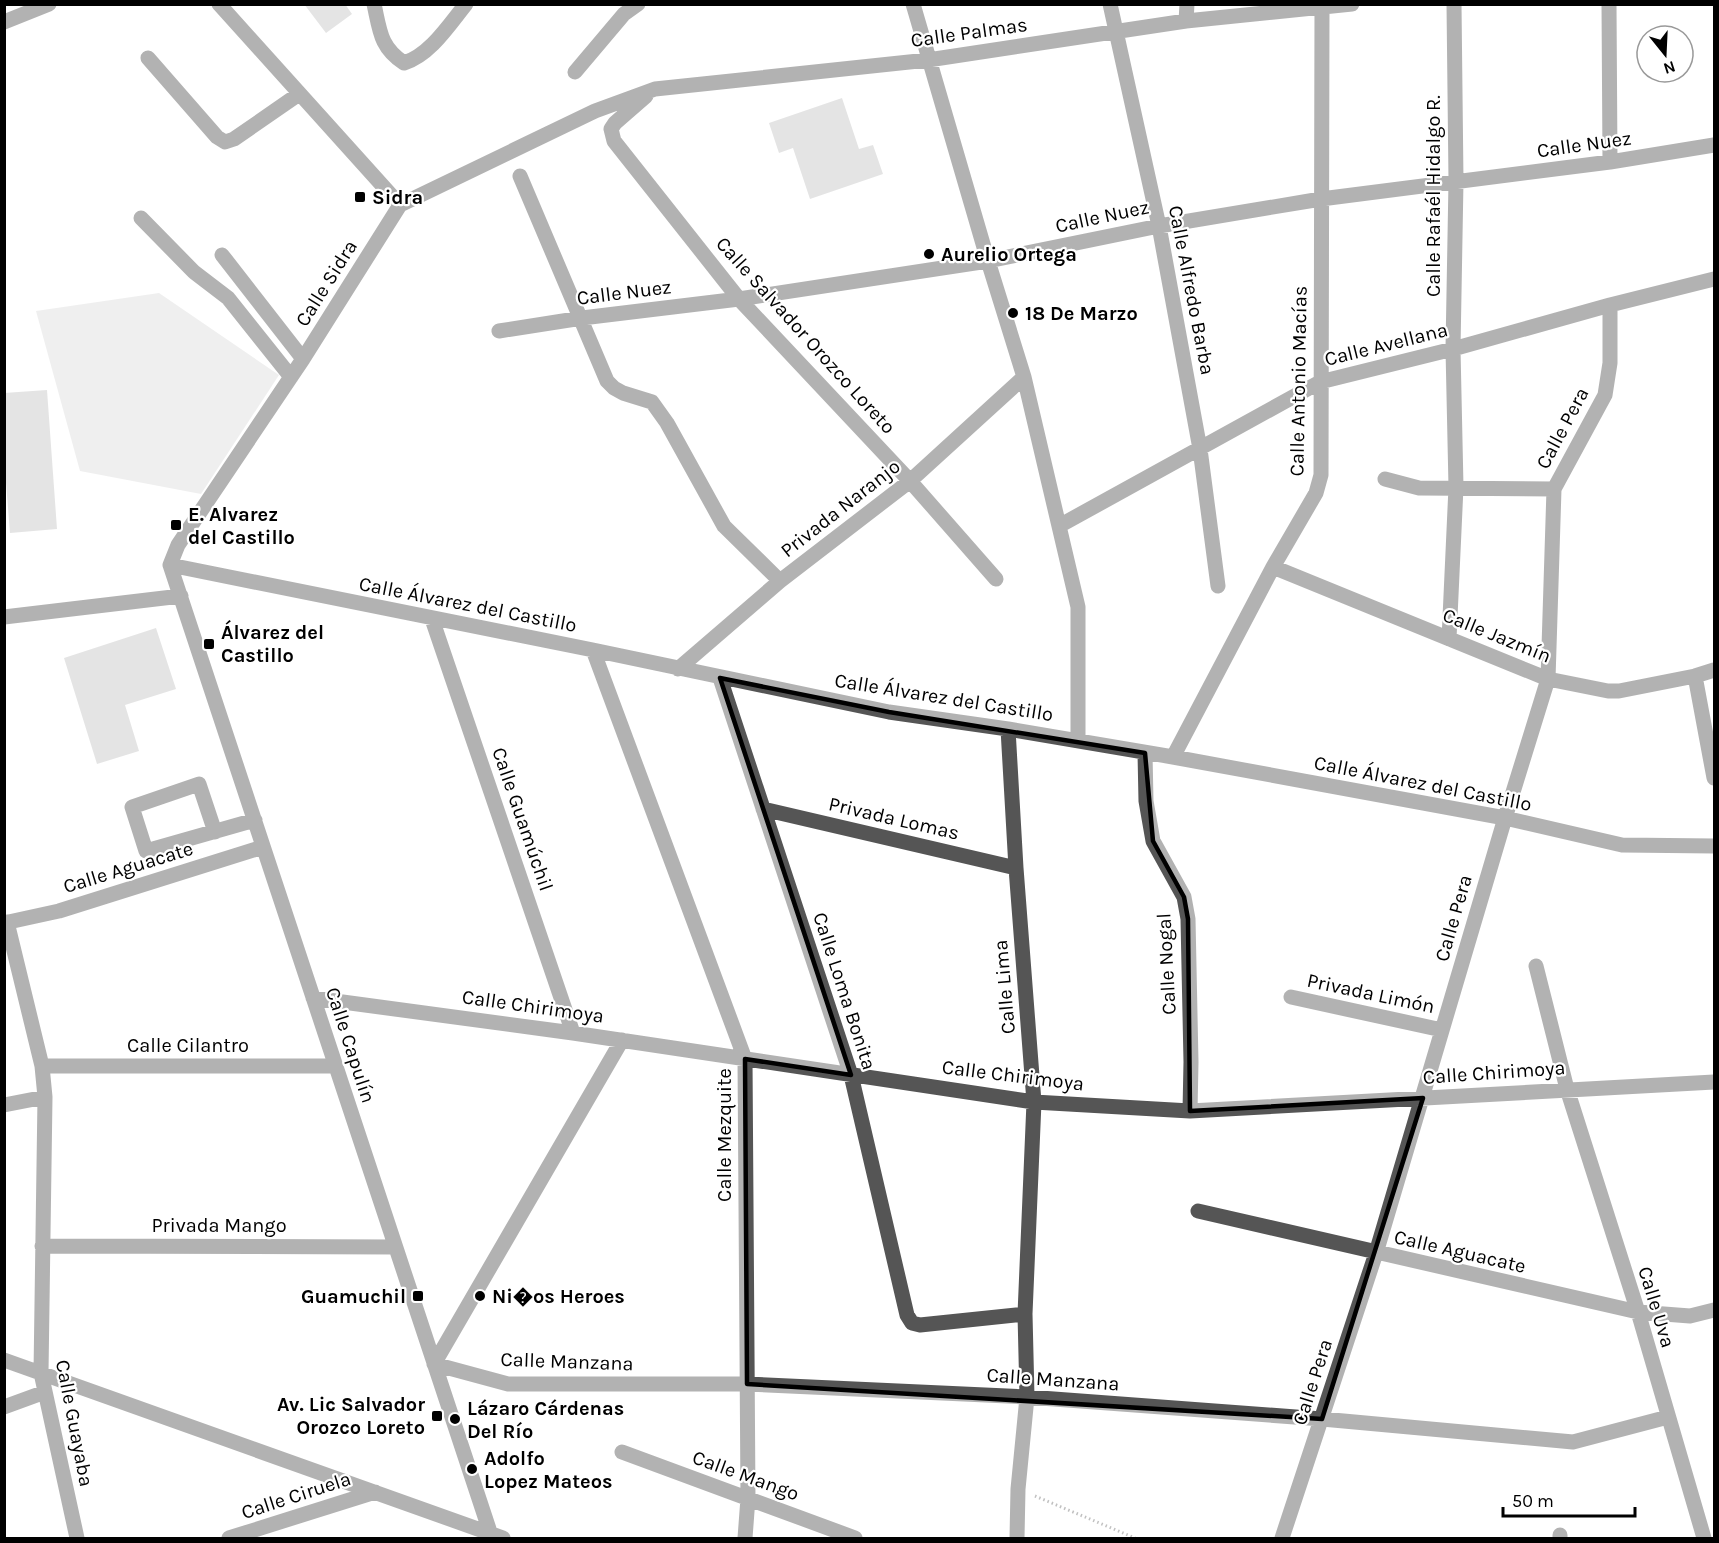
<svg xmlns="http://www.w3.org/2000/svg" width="1719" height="1543" font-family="Karla,sans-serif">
  <rect width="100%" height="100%" fill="#fff"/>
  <path fill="#dcdcdc" d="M159 293 279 375 201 494 80 471 36 311Z"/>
  <path fill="#c4c4c4" d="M304 4H345L352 14 326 33Z
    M842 98 859 149 873 145 883 174 810 199 793 148 779 153 769 123Z
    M47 390 57 529 10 533 4 457V393Z
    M156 628 176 689 125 705 139 751 97 764 64 658Z"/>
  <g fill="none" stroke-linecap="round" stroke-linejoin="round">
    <path stroke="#777" stroke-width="3" stroke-dasharray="1.5 3" stroke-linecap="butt" d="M1035 1496 1135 1538"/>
    <path stroke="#555" stroke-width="15" d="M219 4 400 205
      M374 4C380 31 380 47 404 63 430 55 449 25 466 4
      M913 4 988 261 1024 377 1078 607V740
      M1110 4 1159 226 1200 449 1218 586
      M1609 4 1610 162
      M1186 21 1187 4
      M4 22 49 4
      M148 58 217 137 225 142 234 139 299 94
      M575 72 624 14 638 4
      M646 96 615 123 611 129 614 141 739 299 910 481 996 579
      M520 176 607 381 614 388 623 393 652 402 667 423 724 526 780 581
      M141 218 194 272 228 298 291 377
      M222 255 303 359
      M499 331 582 318 739 299 988 261 1159 226 1321 199 1610 162 1714 145
      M1385 479 1419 488 1554 489
      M1059 526 1320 382 1453 349 1610 305 1714 279
      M170 565 593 650 889 712 1008 729 1173 757 1505 818 1622 845 1714 846
      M170 565 178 545 303 359 400 205 595 111 655 89 928 60 1186 21 1352 4
      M170 565 492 1538
      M1273 567 1548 679 1608 691H1619L1695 676 1714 670
      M4 617 181 596
      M432 619 573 1033
      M1449 639 1456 487 1453 349 1456 181 1454 4
      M593 650 745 1059 748 1498 745 1538
      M678 669 780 581 910 481 1024 377
      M1695 676 1714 778
      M720 678 851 1075 907 1315 912 1323 920 1325 1025 1314
      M1008 729 1016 868 1034 1102 1025 1314 1027 1397 1018 1489 1017 1538
      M1145 753 1146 801 1153 841 1184 897 1188 919 1191 1062 1190 1111
      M1173 757 1273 567 1316 493 1321 475 1322 4
      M763 809 1016 868
      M215 832 199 784 132 807 146 851 255 820
      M7 922 42 1066 45 1097 41 1373 77 1538
      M4 923 59 911 263 847
      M1536 966 1567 1089 1638 1312 1704 1538
      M1291 997 1442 1030
      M313 998 573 1033 1034 1102 1190 1111 1714 1082
      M622 1040 434 1364 508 1384H747L1027 1397 1322 1419 1573 1442 1668 1417
      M42 1066H335
      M4 1105 45 1097
      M1198 1211 1638 1312 1690 1316 1714 1310
      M42 1246 395 1247
      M4 1360 503 1538
      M4 1407 45 1392
      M622 1452 855 1538
      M1560 1535V1538
      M229 1538 375 1492
      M1282 1538 1376 1253 1505 818 1548 679 1554 489 1605 395 1610 363V305"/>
  </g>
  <path d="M0 0H1719V1543H0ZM720 678 889 712 1145 753 1153 841 1184 897 1188 919 1190 1111 1423 1098 1322 1419 747 1384 745 1059 851 1075Z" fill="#fff" fill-opacity=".55" fill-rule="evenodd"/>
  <path fill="none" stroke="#000" stroke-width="4.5" stroke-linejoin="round" d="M720 678 889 712 1145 753 1153 841 1184 897 1188 919 1190 1111 1423 1098 1322 1419 747 1384 745 1059 851 1075Z"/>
  <g fill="#000" stroke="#fff" stroke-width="2">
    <rect x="354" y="191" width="12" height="12" rx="3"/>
    <circle cx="929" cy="254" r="6"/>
    <circle cx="1013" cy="313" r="6"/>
    <rect x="170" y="519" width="12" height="12" rx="3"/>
    <rect x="203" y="638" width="12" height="12" rx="3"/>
    <rect x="412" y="1290" width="12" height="12" rx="3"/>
    <circle cx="480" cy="1296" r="6"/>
    <rect x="431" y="1410" width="12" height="12" rx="3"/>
    <circle cx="455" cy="1419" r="6"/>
    <circle cx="472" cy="1469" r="6"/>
  </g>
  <g text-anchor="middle" stroke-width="4.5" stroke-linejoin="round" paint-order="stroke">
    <g font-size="20" fill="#000" stroke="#fff">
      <text transform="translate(969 32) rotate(-8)" y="7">Calle Palmas</text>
      <text transform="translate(1584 144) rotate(-8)" y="7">Calle Nuez</text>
      <text transform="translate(1433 196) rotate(-90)" y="7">Calle Rafaél Hidalgo R.</text>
      <text transform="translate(1102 216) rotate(-12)" y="7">Calle Nuez</text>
      <text transform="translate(326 283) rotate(-58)" y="7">Calle Sidra</text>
      <text transform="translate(1192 290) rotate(79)" y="7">Calle Alfredo Barba</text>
      <text transform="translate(624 292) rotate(-7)" y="7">Calle Nuez</text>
      <text transform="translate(806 335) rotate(48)" y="7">Calle Salvador Orozco Loreto</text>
      <text transform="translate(1386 344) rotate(-14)" y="7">Calle Avellana</text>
      <text transform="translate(1298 381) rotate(-89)" y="7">Calle Antonio Macías</text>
      <text transform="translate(1562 428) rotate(-62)" y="7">Calle Pera</text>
      <text transform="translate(840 508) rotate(-38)" y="7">Privada Naranjo</text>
      <text transform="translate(468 604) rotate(11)" y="7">Calle Álvarez del Castillo</text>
      <text transform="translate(1497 635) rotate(22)" y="7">Calle Jazmín</text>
      <text transform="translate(944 697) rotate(9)" y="7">Calle Álvarez del Castillo</text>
      <text transform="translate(1423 783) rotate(11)" y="7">Calle Álvarez del Castillo</text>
      <text transform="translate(894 818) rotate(13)" y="7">Privada Lomas</text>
      <text transform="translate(523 819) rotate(71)" y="7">Calle Guamúchil</text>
      <text transform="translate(128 867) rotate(-17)" y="7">Calle Aguacate</text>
      <text transform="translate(1453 918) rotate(-74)" y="7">Calle Pera</text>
      <text transform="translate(1166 964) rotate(-93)" y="7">Calle Nogal</text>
      <text transform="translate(1004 987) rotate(-95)" y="7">Calle Lima</text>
      <text transform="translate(845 991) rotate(72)" y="7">Calle Loma Bonita</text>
      <text transform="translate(1371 993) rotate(12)" y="7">Privada Limón</text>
      <text transform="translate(533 1006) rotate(8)" y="7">Calle Chirimoya</text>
      <text x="188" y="1052">Calle Cilantro</text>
      <text transform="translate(351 1045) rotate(72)" y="7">Calle Capulín</text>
      <text transform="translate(1494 1072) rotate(-4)" y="7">Calle Chirimoya</text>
      <text transform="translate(1013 1075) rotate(7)" y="7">Calle Chirimoya</text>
      <text transform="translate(724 1135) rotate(-90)" y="7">Calle Mezquite</text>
      <text x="219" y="1232">Privada Mango</text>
      <text transform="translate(1460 1251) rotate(13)" y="7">Calle Aguacate</text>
      <text transform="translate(1657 1307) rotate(73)" y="7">Calle Uva</text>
      <text transform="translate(567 1361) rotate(2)" y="7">Calle Manzana</text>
      <text transform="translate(1053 1379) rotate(4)" y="7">Calle Manzana</text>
      <text transform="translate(1312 1382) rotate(-72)" y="7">Calle Pera</text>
      <text transform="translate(75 1423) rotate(79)" y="7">Calle Guayaba</text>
      <text transform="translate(746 1475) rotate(20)" y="7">Calle Mango</text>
      <text transform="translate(296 1495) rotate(-18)" y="7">Calle Ciruela</text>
    </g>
    <g font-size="20" font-weight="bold" fill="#000" stroke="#fff" text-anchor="start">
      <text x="372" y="204">Sidra</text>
      <text x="941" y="261">Aurelio Ortega</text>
      <text x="1025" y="320">18 De Marzo</text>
      <text x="188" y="521">E. Alvarez<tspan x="188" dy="23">del Castillo</tspan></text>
      <text x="221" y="639">Álvarez del<tspan x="221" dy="23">Castillo</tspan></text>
      <text x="406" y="1303" text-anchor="end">Guamuchil</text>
      <text x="492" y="1303">Ni�os Heroes</text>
      <text x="425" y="1411" text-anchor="end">Av. Lic Salvador<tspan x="425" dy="23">Orozco Loreto</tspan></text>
      <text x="467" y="1415">Lázaro Cárdenas<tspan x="467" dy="23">Del Río</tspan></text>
      <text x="484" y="1465">Adolfo<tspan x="484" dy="23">Lopez Mateos</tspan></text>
    </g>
  </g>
  <rect width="1719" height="1543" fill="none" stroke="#000000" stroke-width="12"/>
  <g transform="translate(1665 54) rotate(162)"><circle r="28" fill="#ffffff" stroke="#999999" stroke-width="1.5"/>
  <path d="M0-4.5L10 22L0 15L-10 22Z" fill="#000000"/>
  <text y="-9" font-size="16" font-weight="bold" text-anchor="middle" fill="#000000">N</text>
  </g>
  <path d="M1503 1507v9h132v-9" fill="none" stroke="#000000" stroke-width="3"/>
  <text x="1512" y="1507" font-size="18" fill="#000000" stroke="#ffffff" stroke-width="4.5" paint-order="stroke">50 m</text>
</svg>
